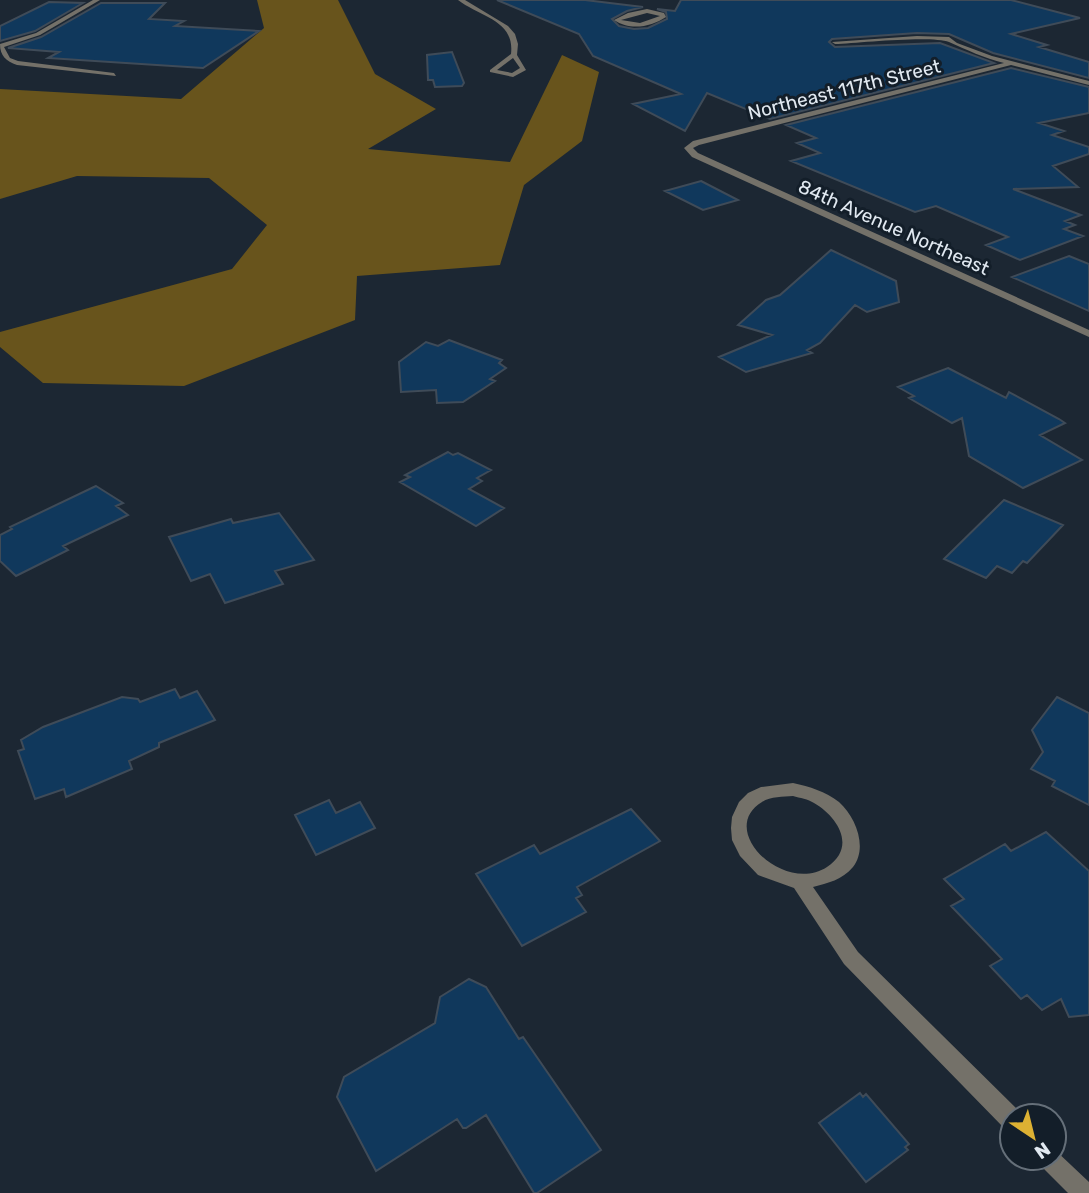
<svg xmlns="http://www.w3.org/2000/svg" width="1089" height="1193" font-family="Rubik,sans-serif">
  <rect width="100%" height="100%" fill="#1c2733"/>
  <path fill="#68541c" d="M257 0H338L375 74 436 109 368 149 510 162 562 55 599 72 582 141 524 185 500 265 357 276 355 320 184 386 43 383 0 347V332L232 269 267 225 209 178 77 176 0 199V89L181 99 264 28Z"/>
  <path fill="#10385c" stroke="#3f4b58" stroke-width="2" d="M497 0H585L643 7 627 11 612 19 619 26 634 29 648 28 667 19 666 12 657 9 675 11 681 0H1011L1080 18 1011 34 1047 45 1039 47 1089 62V78L993 53 949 34 917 33 832 39 829 42 835 47 940 43 994 63 770 119 707 93 685 131 633 104 681 94 593 56 579 34Z
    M49 2 83 3 35 31 0 41V26Z
    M101 3H165L149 19 184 21 175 26 259 31 203 68 48 58 59 52 8 48 41 37Z
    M452 52 464 83 462 86 435 87 433 80H428L427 55Z
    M1011 68 1089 87V113L1039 123 1064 131 1052 135 1089 147V154L1053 166 1078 187 1013 189 1081 215 1065 221 1075 225 1064 229 1083 236 1020 260 986 245 1008 237 936 206 915 212 791 161 820 153 797 143 816 138 786 125Z
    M701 181 738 200 703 210 665 191Z
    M831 250 896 281 899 302 867 312 855 305 820 343 807 350 812 353 746 372 719 357 772 335 738 325 766 300 780 295Z
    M1069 256 1089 264V311L1012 277Z
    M449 340 502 360 499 363 506 368 490 379 495 381 463 402 437 403 436 390 401 392 399 362 426 342 438 346Z
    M948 368 1006 398 1009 392 1059 419 1065 423 1040 435 1082 460 1023 488 969 456 962 418 952 423 909 398 914 396 898 387Z
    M448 452 453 455 458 453 491 470 477 478 482 481 469 489 504 508 476 526 400 482 410 477 405 475Z
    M96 486 123 503 116 506 128 515 63 546 68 550 16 576 0 561V535L12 529 10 527Z
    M1004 500 1063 525 1027 563 1023 561 1012 573 997 566 986 578 944 559Z
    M279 513 314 560 275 571 283 584 225 603 210 574 191 581 169 537 231 519 233 523Z
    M175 689 180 698 197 691 215 720 159 743V747L129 761 132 769 66 797 64 789 35 799 18 751 24 749 21 740 43 727 122 697 138 699 140 702Z
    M1057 697 1089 713V805L1052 786 1055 781 1031 769 1043 752 1032 730Z
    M329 800 336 813 360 802 375 828 316 855 295 815Z
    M631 809 660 841 577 887 582 895 576 898 586 912 522 946 476 874 534 845 540 854Z
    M1046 832 1089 871V1015L1069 1017 1061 999 1042 1010 1027 995 1021 999 990 966 1002 959 951 906 964 899 944 879 1005 844 1011 851Z
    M469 979 486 987 519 1039 523 1037 601 1150 537 1193H534L486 1115 466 1128H463L457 1119 376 1171 337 1097 344 1077 435 1023 440 997Z
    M860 1093 863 1097 866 1094 909 1144 905 1147 908 1150 866 1182 819 1123Z"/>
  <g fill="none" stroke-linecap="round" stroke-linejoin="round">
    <path fill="#747169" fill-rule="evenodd" d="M93 0H100L40 35 4 47 10 58 18 61 114 73 116 76 17 65C6 61 0 56 0 44L36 33Z
      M458 0H465L508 26 515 34 518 44 517 55 526 70 513 77 490 72V70L511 54C515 20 480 17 458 0ZM513 58 520 68 512 73 497 70Z
      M647 9 664 13 666 17C651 27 630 31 614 20L628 13ZM647 13 660 16 640 23 621 20Z
      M917 36 949 37 957 43 992 56 1089 81V85L1011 65 699 145 693 148 698 153 1089 330V337L692 157 684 148 693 141 1004 63C984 58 967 50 949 42 931 35 858 43 835 44L832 42Z
      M793 783C810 787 825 791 839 802 856 817 868 848 853 867 842 880 828 883 813 887L858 952 1020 1112 1021 1116H1012V1131L1004 1128 844 964 794 888 758 875 740 856 732 840 731 828 732 817 739 802 748 793 761 787ZM793 796C800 798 808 799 814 803 838 817 857 847 827 867 784 895 716 830 762 802 771 796 783 797 793 796Z
      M1054 1149 1089 1182V1193H1068L1041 1166 1038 1158H1054Z"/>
  </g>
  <g text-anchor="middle" stroke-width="6" stroke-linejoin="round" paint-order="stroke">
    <g font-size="19" fill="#e1e9f1" stroke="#131e29">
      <text transform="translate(844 89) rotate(-14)" y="7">Northeast 117th Street</text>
      <text transform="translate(894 227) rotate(24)" y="7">84th Avenue Northeast</text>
    </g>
  </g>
  <g transform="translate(1033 1137) rotate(145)"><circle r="33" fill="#131e29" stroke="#656f79" stroke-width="2"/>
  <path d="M0-5L12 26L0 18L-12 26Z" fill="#ddb133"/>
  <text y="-10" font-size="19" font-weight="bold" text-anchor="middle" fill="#e1e9f1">N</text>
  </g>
</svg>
